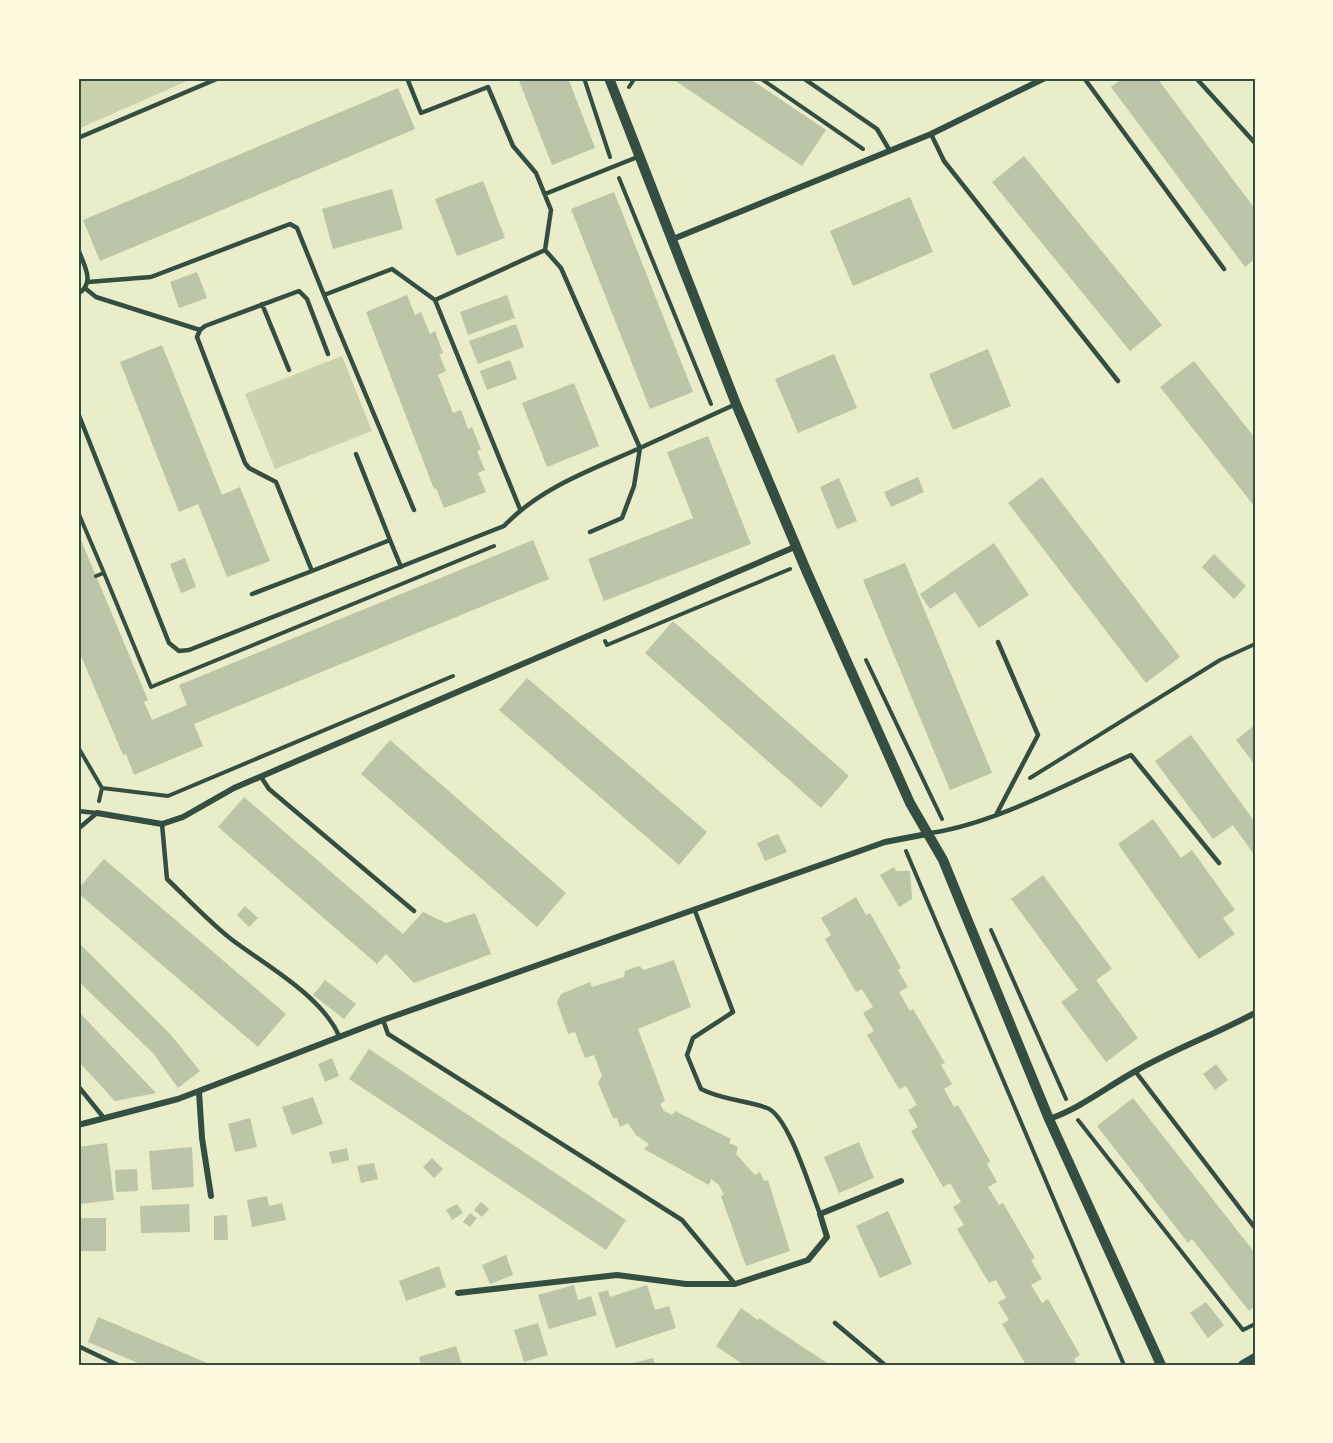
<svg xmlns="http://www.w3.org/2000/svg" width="1333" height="1443" font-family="Raleway,sans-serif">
  <rect width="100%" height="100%" fill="#e9edc9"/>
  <path fill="#cad2ad" d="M78 78H194L78 129Z
    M342 356 372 431 275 469 245 394Z"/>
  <path fill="#bcc5a7" d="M518 78H568L595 148 552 165Z
    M671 78H749L826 130 802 166Z
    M1123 78H1157L1255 209V259L1245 267 1111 87Z
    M398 88 415 129 100 261 83 220Z
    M1024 156 1162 325 1130 351 992 182Z
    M483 181 505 238 457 256 435 199Z
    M392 189 403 229 333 249 322 209Z
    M614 192 693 392 650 409 571 209Z
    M910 197 933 252 853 286 830 231Z
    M197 272 207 298 179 308 170 282Z
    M407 295 415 315 421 312 430 334 435 331 443 353 439 354 446 371 438 375 453 413 461 410 468 429 472 427 481 449 477 451 485 470 478 473 486 492 444 508 436 488 434 489 366 312Z
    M507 295 515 318 468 335 460 312Z
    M516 324 524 347 478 364 469 341Z
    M162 345 222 495 240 487 270 561 227 577 198 504 179 512 120 362Z
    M988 349 1011 406 953 430 929 374Z
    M834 354 857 408 798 433 775 379Z
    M510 360 517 379 487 390 480 371Z
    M1194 361 1255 438V507L1160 387Z
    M574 383 599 446 547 467 522 403Z
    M708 436 751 544 604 601 588 559 693 518 667 452Z
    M918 477 924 492 891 507 884 492Z
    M1042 477 1180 657 1146 683 1008 503Z
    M839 478 857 521 837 529 820 487Z
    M78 533 148 700 144 702 152 720 187 705 179 685 533 540 549 579 194 724 203 746 134 775 126 754 123 755 78 649Z
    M994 543 1029 595 979 628 955 592 930 609 920 594Z
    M1214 554 1246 586 1234 599 1202 567Z
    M185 558 196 587 181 593 170 564Z
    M905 563 992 773 950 790 863 580Z
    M673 621 849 776 821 808 645 653Z
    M527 678 707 832 679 865 499 710Z
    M1255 725V765L1236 740Z
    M1191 735 1255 822V856L1233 825 1213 839 1155 761Z
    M390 740 566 893 537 927 361 774Z
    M244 797 403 934 423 912 446 923 475 913 491 954 414 983 386 954 377 964 218 827Z
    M1153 819 1181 858 1192 850 1235 910 1223 918 1235 934 1199 959 1118 844Z
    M778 834 787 852 765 861 757 843Z
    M104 859 286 1014 258 1047 78 893V889Z
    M894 867 896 871H910L912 899 899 907 880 875Z
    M1043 875 1112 969 1096 980 1138 1038 1106 1062 1061 1002 1078 990 1011 899Z
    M856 897 866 915 870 913 901 968 898 970 908 987 899 992 910 1011 913 1009 945 1063 941 1065 952 1084 944 1089 954 1107 958 1105 990 1161 987 1164 997 1182 988 1187 999 1205 1003 1203 1035 1258 1031 1260 1042 1279 1031 1285 1042 1303 1048 1299 1080 1355 1074 1359 1077 1365H1026L1002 1324 1009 1320 998 1302 1006 1298 996 1280 989 1283 957 1229 964 1225 953 1207 961 1202 950 1183 943 1187 911 1131 918 1127 908 1110 917 1105 906 1086 899 1089 867 1035 874 1031 863 1013 873 1007 862 989 856 992 825 939 831 935 821 918Z
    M245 906 258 918 249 927 237 915Z
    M78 942 171 1035 200 1071 178 1088 153 1053 78 981Z
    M674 960 691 1007 638 1029 665 1101 660 1104 664 1111 672 1115 675 1111 731 1139 729 1143 738 1147 736 1154 755 1175 760 1172 764 1181 768 1180 790 1251 746 1266 721 1196 724 1195 719 1185 711 1179 709 1185 644 1149 649 1144 636 1135 628 1123 620 1127 617 1118H613L598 1083 602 1076 594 1055 585 1058 575 1032 568 1034 557 1002 561 994 590 982 592 987 624 977 625 971 639 966 644 970Z
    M325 980 356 1004 344 1019 313 995Z
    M78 1011 156 1093 115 1101 78 1061Z
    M369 1049 626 1220 606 1250 349 1079Z
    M332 1058 339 1076 325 1082 318 1064Z
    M1216 1064 1228 1080 1215 1090 1203 1074Z
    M313 1097 323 1124 292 1135 282 1107Z
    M1133 1098 1255 1253V1306L1249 1311 1192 1239 1188 1243 1097 1126Z
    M250 1118 257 1147 235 1152 228 1124Z
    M859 1142 874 1178 839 1193 824 1157Z
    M107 1143 114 1200 81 1204 78 1147Z
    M192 1147 194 1187 152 1190 149 1151Z
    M347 1148 349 1160 332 1164 329 1152Z
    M432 1158 443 1169 434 1178 423 1167Z
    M374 1163 378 1179 361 1183 357 1166Z
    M137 1169 138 1191 116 1192 115 1170Z
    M267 1196 269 1206 282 1203 286 1220 252 1227 247 1200Z
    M481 1202 489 1209 482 1217 474 1210Z
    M189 1204 190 1232 141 1233 140 1206Z
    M457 1204 463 1213 452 1220 446 1210Z
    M888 1211 912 1264 880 1278 856 1226Z
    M470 1213 477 1218 470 1227 463 1222Z
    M227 1215 228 1240H214V1216Z
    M78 1218H106V1251H78Z
    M506 1255 513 1275 490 1284 482 1265Z
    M439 1266 446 1287 406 1301 399 1281Z
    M574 1285 578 1300 591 1296 597 1315 549 1329 538 1295Z
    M647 1285 655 1310 669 1306 676 1328 616 1348 598 1293 608 1290 610 1297Z
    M1206 1302 1224 1325 1208 1338 1190 1313Z
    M741 1308 758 1320 759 1318 830 1365H744L716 1346Z
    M98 1317 212 1365H143L88 1342Z
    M538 1323 548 1355 524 1362 514 1330Z
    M456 1346 462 1365H421L419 1357Z
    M653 1358 655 1365H629V1364Z"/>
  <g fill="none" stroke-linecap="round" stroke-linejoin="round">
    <path stroke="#344e41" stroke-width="4" d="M584 78 610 157
      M760 78 863 149
      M629 87 635 78
      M619 178 711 404
      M78 512 104 573 96 576
      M104 573 151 687 494 546
      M605 641 607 645 790 569
      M866 660 942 819
      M78 747 102 788
      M1030 778 1220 660 1255 644
      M99 801 102 788 168 796 453 676
      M906 851 1124 1365
      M991 930 1066 1099
      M1078 1120 1243 1330 1255 1324"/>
    <path stroke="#344e41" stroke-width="4.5" d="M803 78 877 129 890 151
      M1084 78 1224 269
      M1196 78 1255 143
      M931 134 944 161 1118 381
      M78 138 219 78
      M545 194 640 156
      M78 249C84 265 96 283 78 294
      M88 282 151 277 290 224 297 228 324 295
      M86 289 96 297 200 330
      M435 300 545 250
      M262 304 289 370
      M328 354 307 299 299 291 205 326 200 330 197 337 245 463 249 468 276 482 312 571 390 540 401 567
      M78 413 169 643 179 651 189 650 504 526C541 487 591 470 640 448L561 268 545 250 551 210 536 173 513 146 488 87 421 113 407 78
      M356 454 390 540
      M414 510 324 295 392 269 435 300 520 509
      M590 532 622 518 634 486 640 448 736 404
      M252 594 312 571
      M261 777 269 789 414 911
      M78 811 96 813
      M996 815 1038 735 998 642
      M162 824 167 879C188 899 208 921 231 939 265 965 322 996 339 1036
      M78 829 97 813
      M930 833C995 824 1070 782 1131 755L1219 863
      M695 911 733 1012 693 1038 687 1055 701 1089C722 1100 745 1100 767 1108 789 1116 811 1192 820 1214
      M383 1020 388 1034 682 1220 735 1284
      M1135 1071 1255 1228
      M78 1086 104 1118
      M835 1323 885 1365
      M78 1346 118 1365"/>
    <path stroke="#344e41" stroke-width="6" d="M673 239 931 134 1045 78
      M97 813 162 824 183 817 234 788 797 546
      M199 1092 202 1138 211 1196
      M1049 1119C1081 1108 1105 1088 1134 1072 1172 1050 1216 1034 1255 1013
      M78 1125 178 1099 383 1020 885 842 927 834
      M458 1293 617 1275 686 1284H735L808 1260 827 1237 820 1214 901 1181"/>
    <path stroke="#344e41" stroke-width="10" d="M609 78 736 404 806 570 910 803 943 860 1049 1119 1161 1365
      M1243 1365 1255 1358"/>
  </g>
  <rect width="1333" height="1443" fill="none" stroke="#fefae0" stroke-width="159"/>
  <rect x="80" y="80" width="1174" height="1284" fill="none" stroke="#344e41" stroke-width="2"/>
</svg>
